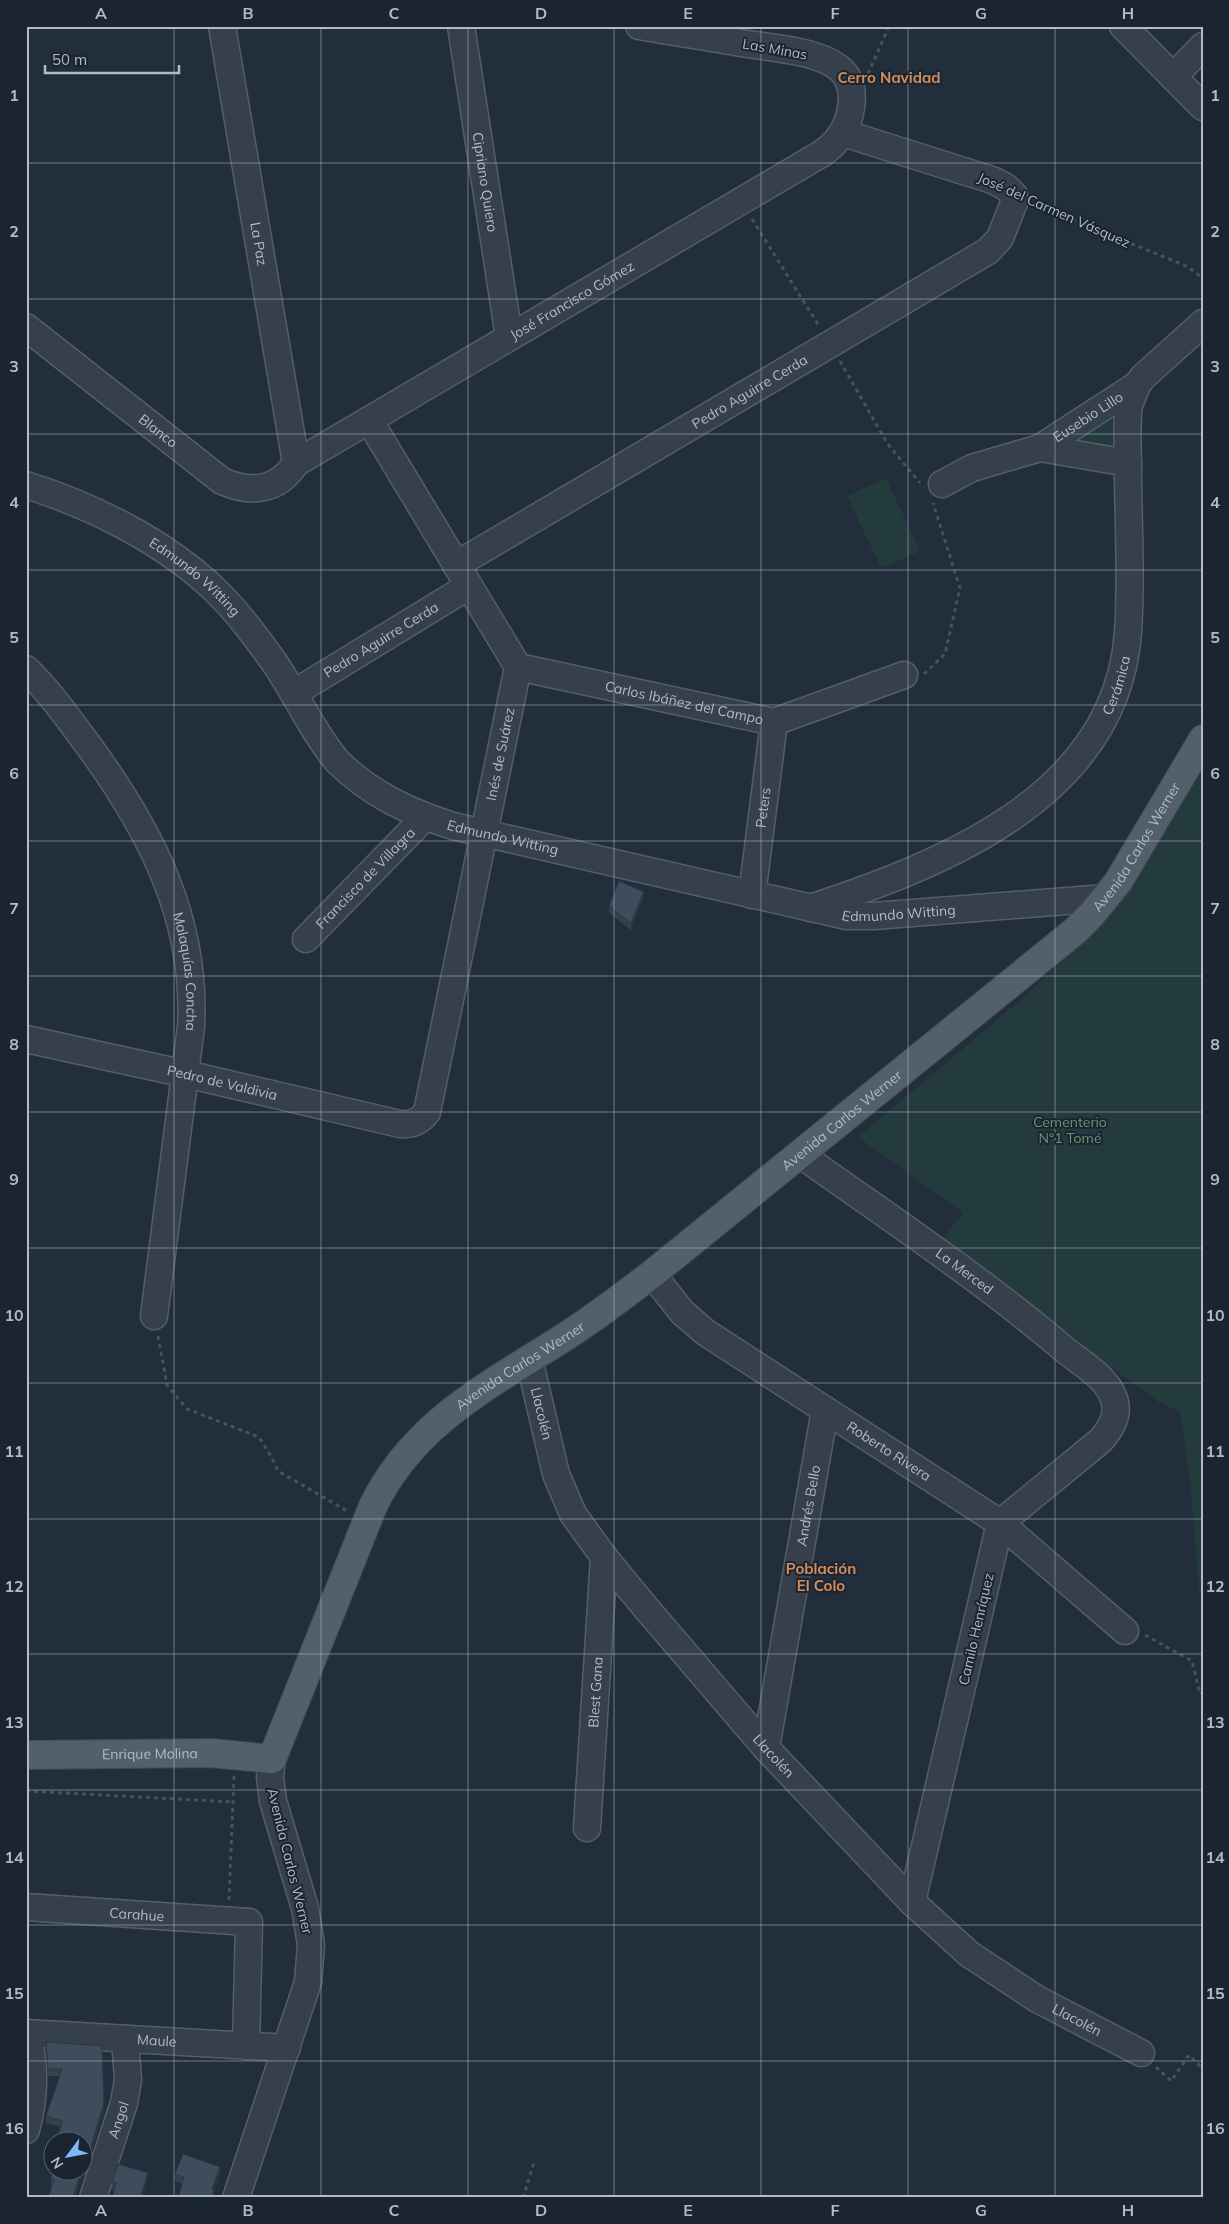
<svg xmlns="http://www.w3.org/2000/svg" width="1229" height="2224" font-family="Mulish,sans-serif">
  <rect width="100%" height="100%" fill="#222e3c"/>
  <path fill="#243b3d" d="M1117 405 1121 456 1059 447Z
    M886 478 920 551 881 568 847 496Z
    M1203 764V1600L1199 1588 1190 1482 1180 1411 1160 1403 940 1242 963 1213 858 1137 1022 999 1103 923 1127 891Z"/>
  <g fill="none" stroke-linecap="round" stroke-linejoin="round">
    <g stroke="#545e6a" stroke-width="29">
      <g id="minor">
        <path id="s1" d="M222 26 296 463"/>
        <path id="s2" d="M461 26 509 337"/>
        <path d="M1123 26 1203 107"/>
        <path d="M1173 77 1203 46"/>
        <path id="s3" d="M26 327 222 481C251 494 278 491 296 463L821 154C838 143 848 128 851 108 853 94 852 79 840 69 818 50 770 48 741 43 707 37 673 32 639 26"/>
        <path d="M1040 448 1128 463"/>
        <path id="s4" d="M942 484 972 468 1040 448 1137 385"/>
        <path id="s5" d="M26 485C93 506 163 541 214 589 237 611 256 637 274 662 296 694 312 731 337 761 370 794 409 812 453 826L847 916H874L1105 898"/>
        <path id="s6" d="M456 565 988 251 1000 238 1015 200 1014 195 1006 187 992 180 843 133"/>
        <path id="s7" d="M518 667 774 722 904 675"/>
        <path id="s8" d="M26 669C51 693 71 722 91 749 152 833 197 921 191 1027L154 1316"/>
        <path id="s9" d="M294 693 469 586"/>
        <path id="s10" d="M752 895 774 722"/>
        <path id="s11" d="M810 908C944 864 1117 796 1128 632 1132 578 1128 523 1128 469 1128 448 1126 426 1129 405L1137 385 1143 377 1203 323"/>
        <path id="s12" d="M306 939 425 817"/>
        <path id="s13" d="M26 1039 186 1074 400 1124C411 1125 420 1122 427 1112L518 667 369 420"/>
        <path id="s14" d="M800 1154C889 1218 982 1279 1065 1350 1080 1362 1104 1376 1112 1394 1121 1412 1112 1428 1100 1441L1000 1523 912 1902"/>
        <path id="s15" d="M652 1274 682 1312 705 1332 1000 1523 1125 1631"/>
        <path id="s16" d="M529 1359 556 1474 573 1514 604 1557 646 1608 766 1748 912 1902 969 1954 1037 1999 1141 2053"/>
        <path id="s17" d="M766 1748 825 1410"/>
        <path id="s18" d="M587 1828 604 1557"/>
        <path id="s19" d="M26 1907 249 1922 246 2046"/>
        <path id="s20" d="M26 2033 287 2048"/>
        <path d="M26 2130C35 2097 36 2066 27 2033"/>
        <path id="s21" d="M93 2198 124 2103 128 2080 125 2039"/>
        <path d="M236 2198 308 1982 311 1945 305 1908 273 1801 270 1777 272 1759"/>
      </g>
    </g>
    <g stroke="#3f4955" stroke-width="30">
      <g id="major">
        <path id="s22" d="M26 1755 211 1753 272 1759 373 1506C413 1424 486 1387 560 1340 592 1320 622 1297 652 1274L1075 931 1091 915 1118 882 1203 739"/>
      </g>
    </g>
    <path stroke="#3f5757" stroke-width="3" stroke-dasharray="4 4" stroke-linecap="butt" d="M868 74 889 26
      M1035 204 1186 266 1203 278
      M752 219 819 326
      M840 361 887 443 920 483
      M924 674 945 654 960 588 933 503
      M158 1336 167 1385 187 1409 259 1437 272 1458 278 1471 349 1512
      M1145 1635 1192 1661 1200 1694 1203 1692
      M26 1791 233 1802
      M229 1900 234 1776
      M1156 2067 1171 2081 1189 2055 1203 2069
      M523 2198 534 2162"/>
    <use href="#minor" stroke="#36404c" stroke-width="26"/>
    <use href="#major" stroke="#545f6c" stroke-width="28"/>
  </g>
  <path fill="#35424e" d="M644 898 631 930 609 913V906Z
    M46 2042 104 2110 86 2170H84L75 2198H48L52 2185H51V2178L82 2172 60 2127 46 2123V2116L60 2076H48Z
    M175 2174H220L214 2190V2196L175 2181Z
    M148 2179 114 2190 112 2189V2182Z"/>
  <path fill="#2b3640" d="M644 892V898L631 930V923Z
    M104 2103V2110L86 2170V2163Z
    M84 2163V2170L75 2198H73L81 2172H82V2168Z
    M220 2167V2174L214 2190V2198H212V2189Z
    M148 2173V2179L142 2198H140Z"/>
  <path fill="#3e4d5b" stroke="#2b3640" d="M619 881 644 892 631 923 609 906Z
    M46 2042 102 2046 104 2103 86 2163H84L82 2168V2142H56L62 2121 46 2116 62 2069H48Z
    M183 2154 220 2167 212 2189 214 2190 212 2198H178L184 2177 175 2174Z
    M118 2164 148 2173 140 2198H112L116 2183 112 2182Z
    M53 2172H81L73 2198H48L54 2179 51 2178Z"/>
  <path fill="none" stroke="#b1bbc8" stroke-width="1" stroke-opacity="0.55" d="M174 26V2198M321 26V2198M468 26V2198M614 26V2198M761 26V2198M908 26V2198M1055 26V2198M26 163H1203M26 299H1203M26 434H1203M26 570H1203M26 705H1203M26 841H1203M26 976H1203M26 1112H1203M26 1248H1203M26 1383H1203M26 1519H1203M26 1654H1203M26 1790H1203M26 1925H1203M26 2061H1203"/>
  <g text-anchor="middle" stroke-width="4" stroke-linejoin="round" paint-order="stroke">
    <g font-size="14" fill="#b1bbc8" stroke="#1b2531">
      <text transform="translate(775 49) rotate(10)" y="5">Las Minas</text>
      <text dy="5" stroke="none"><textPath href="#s2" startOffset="158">Cipriano Quiero</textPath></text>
      <text transform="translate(1054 210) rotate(24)" y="5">José del Carmen Vásquez</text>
      <text dy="5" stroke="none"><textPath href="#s1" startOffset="221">La Paz</textPath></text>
      <text dy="5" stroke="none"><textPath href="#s3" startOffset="654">José Francisco Gómez</textPath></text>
      <text dy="5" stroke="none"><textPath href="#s6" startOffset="341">Pedro Aguirre Cerda</textPath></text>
      <text dy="5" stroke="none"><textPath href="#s4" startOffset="162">Eusebio Lillo</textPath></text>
      <text dy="5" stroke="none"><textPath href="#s3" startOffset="168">Blanco</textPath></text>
      <text dy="5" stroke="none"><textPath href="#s5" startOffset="194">Edmundo Witting</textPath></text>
      <text dy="5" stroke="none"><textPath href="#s9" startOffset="102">Pedro Aguirre Cerda</textPath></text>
      <text dy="5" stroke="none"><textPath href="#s11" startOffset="394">Cerámica</textPath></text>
      <text dy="5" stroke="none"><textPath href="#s7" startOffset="170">Carlos Ibáñez del Campo</textPath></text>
      <text dy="5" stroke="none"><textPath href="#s13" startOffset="780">Inés de Suárez</textPath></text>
      <text dy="5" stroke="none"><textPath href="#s10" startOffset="88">Peters</textPath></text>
      <text dy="5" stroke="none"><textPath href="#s5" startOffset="614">Edmundo Witting</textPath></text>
      <text dy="5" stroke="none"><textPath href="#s22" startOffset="1535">Avenida Carlos Werner</textPath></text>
      <text dy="5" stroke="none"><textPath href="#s12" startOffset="85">Francisco de Villagra</textPath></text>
      <text dy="5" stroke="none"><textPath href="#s5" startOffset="1019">Edmundo Witting</textPath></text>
      <text dy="5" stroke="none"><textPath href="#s8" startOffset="349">Malaquías Concha</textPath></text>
      <text dy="5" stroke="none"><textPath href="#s13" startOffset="201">Pedro de Valdivia</textPath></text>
      <text dy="5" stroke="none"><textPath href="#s22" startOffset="1130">Avenida Carlos Werner</textPath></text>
      <text dy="5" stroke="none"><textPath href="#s14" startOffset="202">La Merced</textPath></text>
      <text dy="5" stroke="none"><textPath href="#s22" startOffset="725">Avenida Carlos Werner</textPath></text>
      <text dy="5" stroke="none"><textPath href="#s16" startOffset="56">Llacolén</textPath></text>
      <text dy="5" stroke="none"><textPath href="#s15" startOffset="298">Roberto Rivera</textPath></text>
      <text dy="5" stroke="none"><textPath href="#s17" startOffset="246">Andrés Bello</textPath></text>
      <text transform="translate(976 1629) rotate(-77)" y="5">Camilo Henríquez</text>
      <text dy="5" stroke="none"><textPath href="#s18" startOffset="136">Blest Gana</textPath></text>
      <text dy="5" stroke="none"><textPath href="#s22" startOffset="124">Enrique Molina</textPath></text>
      <text dy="5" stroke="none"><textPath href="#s16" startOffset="476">Llacolén</textPath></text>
      <text transform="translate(290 1861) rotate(76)" y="5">Avenida Carlos Werner</text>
      <text dy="5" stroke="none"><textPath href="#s19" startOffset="111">Carahue</textPath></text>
      <text dy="5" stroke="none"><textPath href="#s16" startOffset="881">Llacolén</textPath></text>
      <text dy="5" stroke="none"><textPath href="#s20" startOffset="131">Maule</textPath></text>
      <text dy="5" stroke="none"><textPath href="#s21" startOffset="82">Angol</textPath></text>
    </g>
    <g font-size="14" fill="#679a70" stroke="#1b2531">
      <text x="1070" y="1127">Cementerio<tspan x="1070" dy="16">N°1 Tomé</tspan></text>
    </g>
    <g font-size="15" font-weight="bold" fill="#d78c5c" stroke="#1b2531">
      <text x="889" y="83">Cerro Navidad</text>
      <text x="821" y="1574">Población<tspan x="821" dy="17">El Colo</tspan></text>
    </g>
  </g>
  <rect width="1229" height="2224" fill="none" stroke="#1b2531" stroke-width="55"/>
  <g transform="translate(68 2156) rotate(238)"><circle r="24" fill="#1b2531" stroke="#57616d"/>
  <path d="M0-4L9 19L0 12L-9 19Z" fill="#83b7fb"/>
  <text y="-8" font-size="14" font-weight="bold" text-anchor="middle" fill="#b1bbc8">N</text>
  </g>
  <path d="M45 65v8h134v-8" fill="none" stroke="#b1bbc8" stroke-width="2.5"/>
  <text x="52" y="65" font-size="15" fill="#b1bbc8" stroke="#1b2531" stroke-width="4" paint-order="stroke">50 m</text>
  <rect x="28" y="28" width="1174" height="2168" fill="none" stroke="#b1bbc8" stroke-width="2"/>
  <g font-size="16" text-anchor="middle" font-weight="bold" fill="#b1bbc8">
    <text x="101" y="19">A</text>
    <text x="248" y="19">B</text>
    <text x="394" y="19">C</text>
    <text x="541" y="19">D</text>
    <text x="688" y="19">E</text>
    <text x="835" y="19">F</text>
    <text x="981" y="19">G</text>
    <text x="1128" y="19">H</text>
    <text x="14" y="101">1</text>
    <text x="1215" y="101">1</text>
    <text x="14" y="237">2</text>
    <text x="1215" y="237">2</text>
    <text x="14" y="372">3</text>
    <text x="1215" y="372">3</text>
    <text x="14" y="508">4</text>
    <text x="1215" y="508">4</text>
    <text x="14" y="643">5</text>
    <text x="1215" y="643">5</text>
    <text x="14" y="779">6</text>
    <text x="1215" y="779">6</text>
    <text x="14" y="914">7</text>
    <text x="1215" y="914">7</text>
    <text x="14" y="1050">8</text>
    <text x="1215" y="1050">8</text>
    <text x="14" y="1185">9</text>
    <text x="1215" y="1185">9</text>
    <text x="14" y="1321">10</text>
    <text x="1215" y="1321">10</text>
    <text x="14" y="1457">11</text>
    <text x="1215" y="1457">11</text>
    <text x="14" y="1592">12</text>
    <text x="1215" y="1592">12</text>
    <text x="14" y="1728">13</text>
    <text x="1215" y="1728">13</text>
    <text x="14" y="1863">14</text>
    <text x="1215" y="1863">14</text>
    <text x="14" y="1999">15</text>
    <text x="1215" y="1999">15</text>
    <text x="14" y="2134">16</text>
    <text x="1215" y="2134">16</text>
    <text x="101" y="2216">A</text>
    <text x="248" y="2216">B</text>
    <text x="394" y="2216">C</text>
    <text x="541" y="2216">D</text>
    <text x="688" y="2216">E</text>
    <text x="835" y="2216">F</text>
    <text x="981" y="2216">G</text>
    <text x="1128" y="2216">H</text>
  </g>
</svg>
